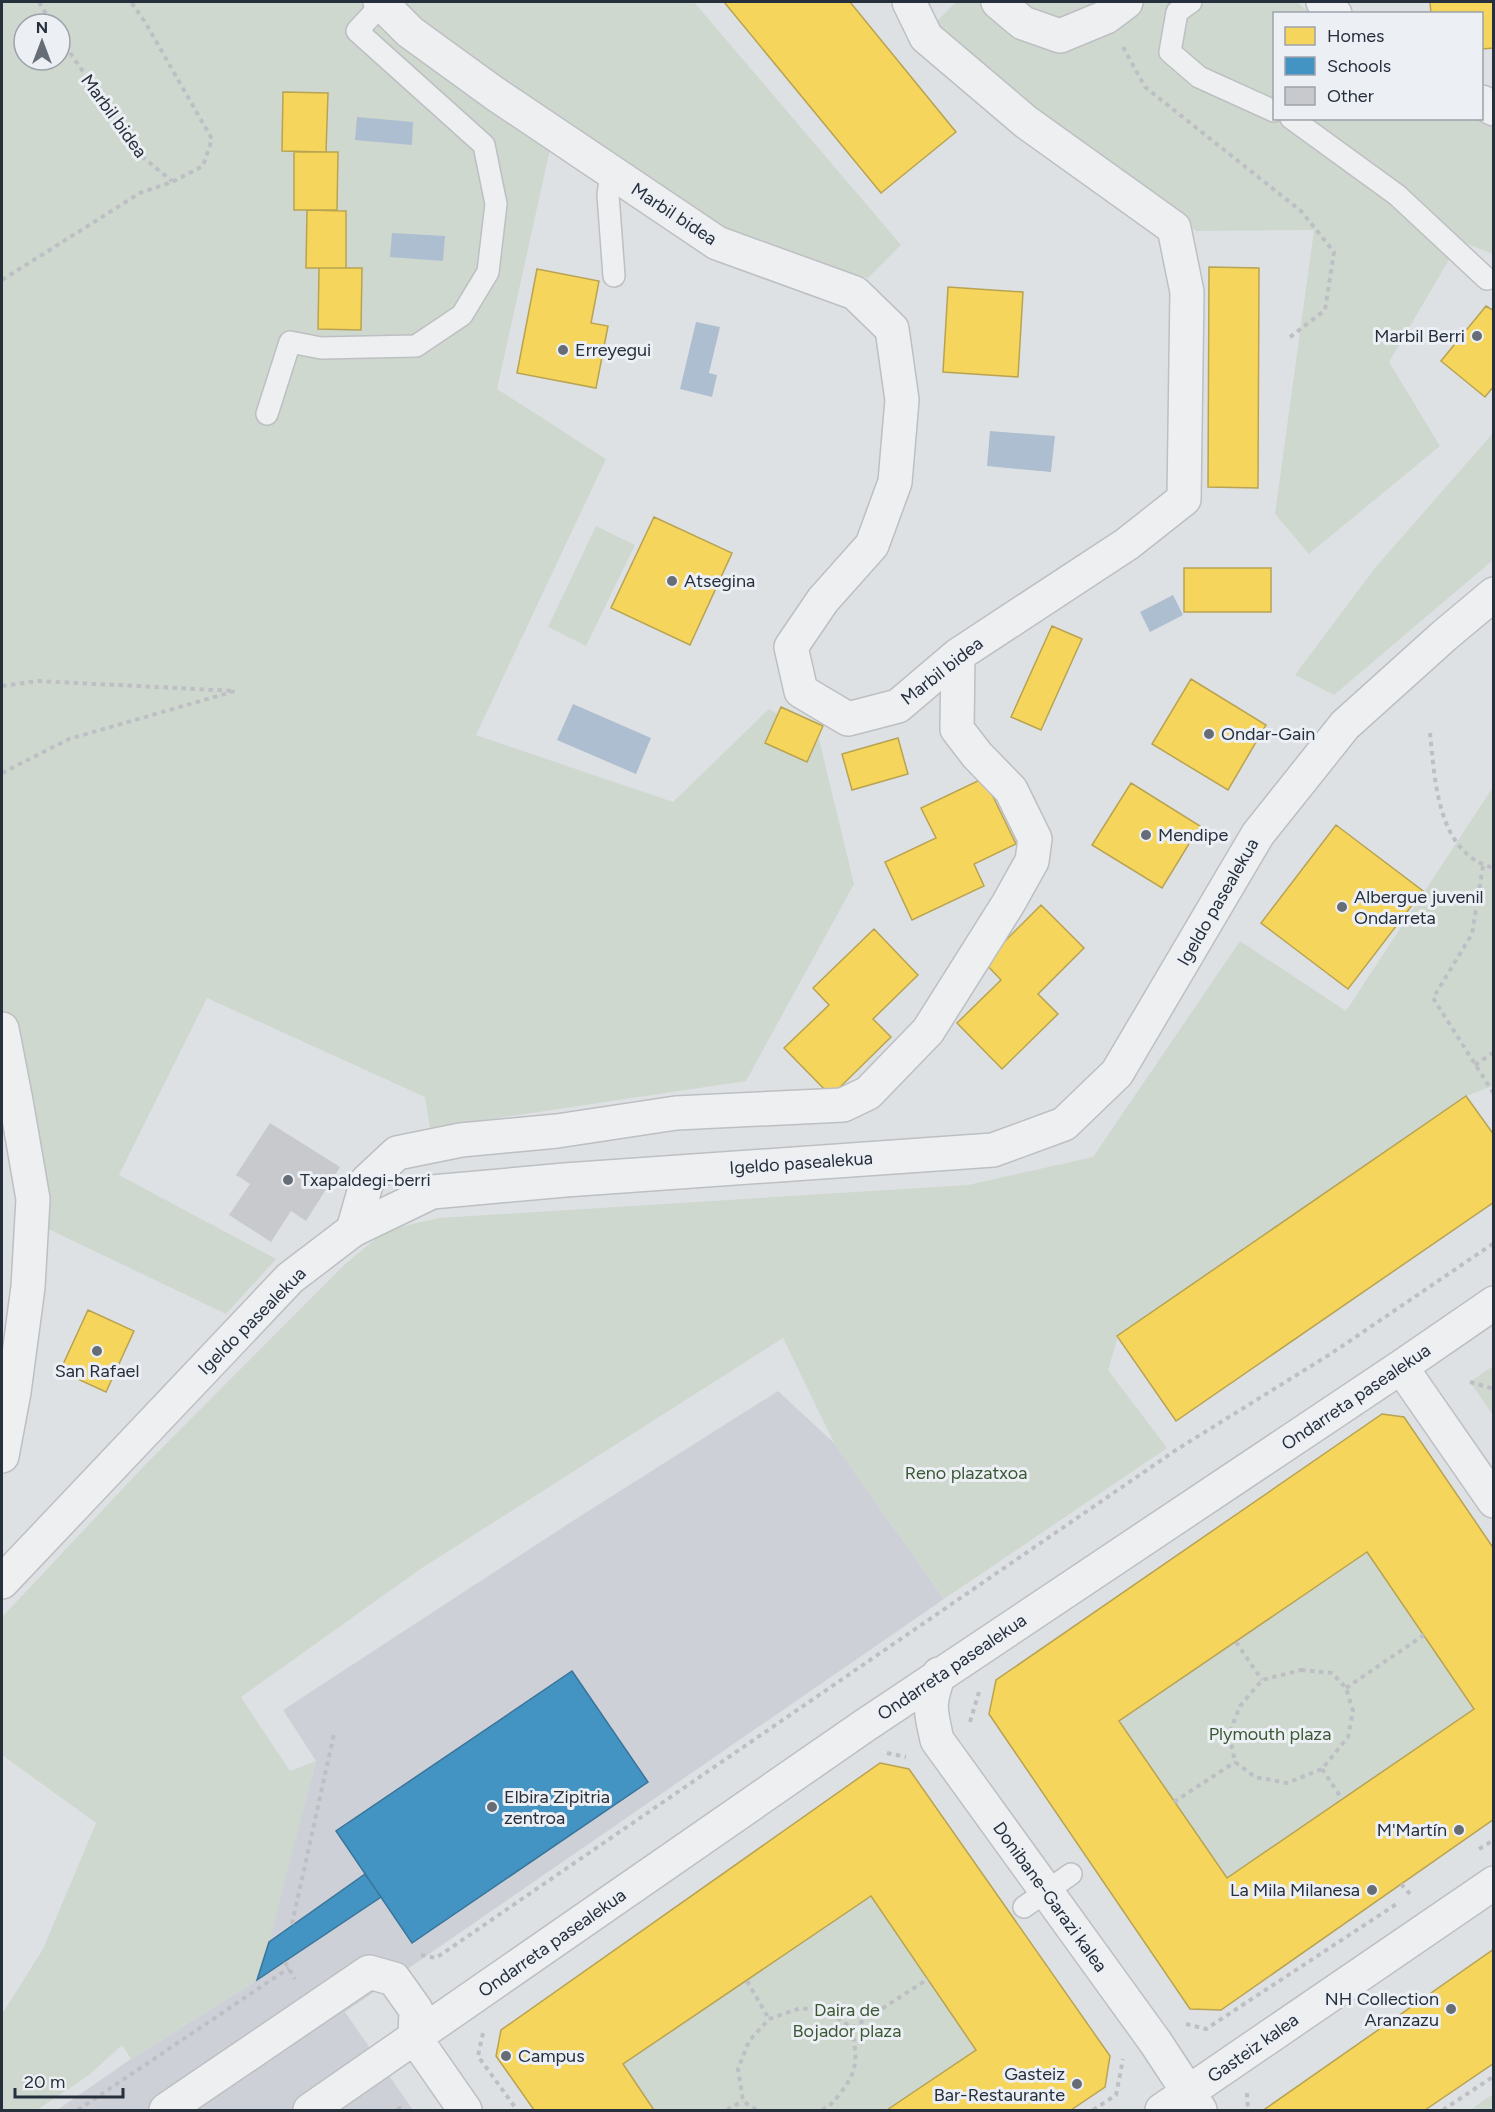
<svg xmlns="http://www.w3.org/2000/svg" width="1495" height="2112" font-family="Figtree,sans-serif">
  <rect width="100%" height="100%" fill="#dee1e4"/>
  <path fill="#cdd1d7" d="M778 1391 834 1443 944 1599 345 2012 413 2110H57L131 2059 257 1980 316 1761 283 1710 571 1522Z"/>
  <path fill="#cfd8cf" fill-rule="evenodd" d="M2 2H694L901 245 868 278 714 230 556 122 497 389 606 459 476 735 673 802 769 709 819 739 854 884 746 1081 430 1128 425 1097 207 998 119 1175 276 1259 226 1314 21 1216 2 1127ZM24 24H60V60H24Z
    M956 2H1297L1310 13 1274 14V118H1482L1493 123V254L1460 241 1389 362 1440 446 1309 554 1275 514 1314 230 1196 231 930 28Z
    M1493 433V560L1334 695 1295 675 1374 569Z
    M596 526 635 545 586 646 548 627Z
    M1493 787V1086L1466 1096 1118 1336 1108 1370 1167 1448 944 1599 834 1443 783 1338 419 1570 241 1697 290 1771 316 1761 269 1942 257 1980 131 2059 122 2045 89 2075 37 2110H2V2014L43 1949 96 1823 2 1755V1617L145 1465 343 1266 386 1230 439 1218 968 1185 1093 1157 1240 941 1346 1011Z
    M1493 1366V1415L1470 1382Z
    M1367 1552 1474 1709 1227 1878 1119 1721Z
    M871 1896 976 2050 887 2110H654L623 2064Z
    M1493 2094V2110H1470Z"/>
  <path fill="#acbecf" d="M357 117 413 122 412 145 355 140Z
    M392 233 445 236 443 261 390 257Z
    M696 322 720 327 709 373 717 375 712 397 680 389Z
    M990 431 1055 436 1051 472 987 466Z
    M1173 595 1183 615 1150 632 1140 612Z
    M573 704 651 738 636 774 557 740Z"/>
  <path fill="#f6d55c" stroke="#b8a352" stroke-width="1.5" fill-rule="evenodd" d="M724 2H850L956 132 881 193Z
    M1430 2H1494V48L1482 49V14H1431Z
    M283 92 328 93 326 152 282 151Z
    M294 152H338L337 210H294Z
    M307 210 346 211V268H306Z
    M1209 267 1259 268 1258 488 1208 487Z
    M319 268H362L361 330 318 329Z
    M537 269 599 281 591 323 608 326 596 388 517 373Z
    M948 287 1023 292 1018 377 943 372Z
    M1486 306 1494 311V386L1485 397 1441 361Z
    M654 517 732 553 690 645 611 608Z
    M1184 568H1271V612H1184Z
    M1052 626 1082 639 1041 730 1011 717Z
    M1191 679 1266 725 1228 790 1152 744Z
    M781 707 823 726 807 762 765 743Z
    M898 738 908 774 852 790 842 754Z
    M984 778 1016 844 974 864 984 886 912 920 885 862 936 838 921 808Z
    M1131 783 1200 826 1162 888 1092 845Z
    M1336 825 1423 891 1348 989 1261 923Z
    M1041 905 1084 948 1038 994 1058 1014 1002 1069 957 1023 1001 980 984 962Z
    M874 929 918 975 873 1019 891 1037 831 1096 784 1048 829 1005 813 988Z
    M1466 1096 1494 1135V1202L1176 1421 1117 1336Z
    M88 1310 134 1331 106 1392 60 1371Z
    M1382 1414 1404 1417 1494 1549V1819L1221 2010 1190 2009 989 1714 996 1680ZM1367 1552 1474 1709 1227 1878 1119 1721Z
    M880 1763 909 1769 1110 2056 1105 2087 1071 2110H887L976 2050 871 1896 623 2064 654 2110H534L496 2056 501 2030Z
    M1494 1949V2063L1425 2110H1265V2109Z"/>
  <path fill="#4393c3" stroke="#3a759a" stroke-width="1.5" d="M572 1671 648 1782 412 1943 336 1831Z
    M365 1874 381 1897 257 1980 269 1942Z"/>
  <path fill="#c7c9cc" d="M270 1123 340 1167 306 1221 291 1211 271 1242 229 1215 250 1184 236 1175Z"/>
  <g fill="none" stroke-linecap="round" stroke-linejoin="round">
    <g stroke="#bdbfc2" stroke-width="24">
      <path id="service" d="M1191 2 1177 12 1170 52 1199 77 1274 111
        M1291 118 1397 195 1487 279
        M611 172 608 195 614 276
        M267 414 290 342 321 348 416 346 462 315 488 272 496 204 484 145 357 31 382 4
        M1024 1907 1071 1874"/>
    </g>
    <g stroke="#bdbfc2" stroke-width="36">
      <path id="minor" d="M380 2 410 32 494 93 717 243 855 293 892 329 902 400 895 482 872 545 823 600 791 647 801 691 848 719 898 706 958 655 1127 544 1184 499 1187 292 1174 228 1026 122 926 37 909 2
        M998 2 1023 23 1060 36 1106 17 1126 2
        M1323 2 1335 14
        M1482 102 1494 109
        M2 1029 16 1101 33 1199 28 1287 14 1392 2 1456
        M353 1230 367 1181 397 1153 461 1140 557 1131 676 1113 843 1105 868 1093 928 1031 1008 904 1032 861 1035 839 1011 790 977 755 957 729 958 655
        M1401 1367 1494 1501
        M939 1674C928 1706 930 1708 937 1740L1156 2043 1200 2110
        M166 2110 369 1972 394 1979 416 2010 415 2038 465 2110
        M310 2110 864 1726 1401 1367 1494 1303
        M1162 2110 1494 1883"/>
    </g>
    <g stroke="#bdbfc2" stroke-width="36">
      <path id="tertiary" d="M2 1582 290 1278 353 1230 432 1192 565 1180 993 1150 1064 1124 1117 1073 1258 834 1345 725 1445 635 1494 594"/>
    </g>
    <path stroke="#bebfc4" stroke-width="4" stroke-dasharray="4.5 4.5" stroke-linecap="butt" d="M39 2 52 24
      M60 38 140 155 172 181
      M1123 47 1145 87 1301 211 1334 252 1325 310 1289 338
      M2 280 140 193 172 182 203 166 212 139 145 22 131 2
      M2 686 38 681 235 691 69 739 2 773
      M1430 733C1435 780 1437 854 1494 868
      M1483 866 1472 934 1433 998 1494 1094
      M1475 1065 1494 1052
      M1470 1382 1494 1389
      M1236 1642 1262 1680
      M1301 1670 1332 1673 1346 1688 1353 1711 1348 1737 1322 1769 1287 1783 1255 1777 1235 1762 1229 1734 1240 1706 1262 1680Z
      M1346 1688 1424 1635
      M970 1722 979 1692
      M887 1753 906 1757
      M1322 1769 1342 1799
      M1174 1802 1235 1762
      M1479 1849 1494 1840
      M1401 1884 1410 1894
      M292 1924 334 1734
      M421 1955 436 1958 1176 1450 1332 1353 1494 1243
      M285 1962 295 1979
      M747 1981 769 2019
      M1186 2024 1206 2029 1398 1903
      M852 2028 928 1979
      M483 2033 478 2056 517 2110
      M1247 2093 1248 2110
      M78 2110 289 1968
      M397 2110 400 2108 402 2110
      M727 2110 743 2101
      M756 2110 743 2101 738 2069 749 2041 769 2019 801 2008 831 2013 852 2028C857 2060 859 2069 839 2095 833 2102 830 2107 821 2110
      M1093 2110 1116 2095 1123 2059
      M1443 2110 1494 2076"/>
    <use href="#service" stroke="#eeeff1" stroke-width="21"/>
    <use href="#minor" stroke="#eeeff1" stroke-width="33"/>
    <use href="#tertiary" stroke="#eeeff1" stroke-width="33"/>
  </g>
  <g fill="#666d77" stroke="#eceff4" stroke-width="2">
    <circle cx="1477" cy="336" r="6"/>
    <circle cx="563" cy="350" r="6"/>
    <circle cx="672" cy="581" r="6"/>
    <circle cx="1209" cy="734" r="6"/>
    <circle cx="1146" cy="835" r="6"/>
    <circle cx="1342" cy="907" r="6"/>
    <circle cx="288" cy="1180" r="6"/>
    <circle cx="97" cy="1351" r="6"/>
    <circle cx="492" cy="1807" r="6"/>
    <circle cx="1459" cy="1830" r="6"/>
    <circle cx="1372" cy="1890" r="6"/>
    <circle cx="1451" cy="2009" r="6"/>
    <circle cx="506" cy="2056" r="6"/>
    <circle cx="1077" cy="2084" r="6"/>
  </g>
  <g text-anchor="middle" stroke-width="6" stroke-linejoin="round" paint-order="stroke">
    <g font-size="18" fill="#262f3c" stroke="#eceff4">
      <text transform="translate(114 116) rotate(54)" y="6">Marbil bidea</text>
      <text transform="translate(674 214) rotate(33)" y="6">Marbil bidea</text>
      <text transform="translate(942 671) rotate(-38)" y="6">Marbil bidea</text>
      <text transform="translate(1218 902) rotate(-60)" y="6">Igeldo pasealekua</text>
      <text transform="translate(801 1163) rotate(-4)" y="6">Igeldo pasealekua</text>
      <text transform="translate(252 1321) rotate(-45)" y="6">Igeldo pasealekua</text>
      <text transform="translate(1356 1397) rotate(-34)" y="6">Ondarreta pasealekua</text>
      <text transform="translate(952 1667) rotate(-34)" y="6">Ondarreta pasealekua</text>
      <text transform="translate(1050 1897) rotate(54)" y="6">Donibane-Garazi kalea</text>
      <text transform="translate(552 1943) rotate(-35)" y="6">Ondarreta pasealekua</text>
      <text transform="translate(1253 2048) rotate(-35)" y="6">Gasteiz kalea</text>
    </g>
    <g font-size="18" fill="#262f3c" stroke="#eceff4" text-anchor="start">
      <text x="1465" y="342" text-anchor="end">Marbil Berri</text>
      <text x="575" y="356">Erreyegui</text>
      <text x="684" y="587">Atsegina</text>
      <text x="1221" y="740">Ondar-Gain</text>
      <text x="1158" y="841">Mendipe</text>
      <text x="1354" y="903">Albergue juvenil<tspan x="1354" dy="21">Ondarreta</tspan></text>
      <text x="300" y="1186">Txapaldegi-berri</text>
      <text x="97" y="1377" text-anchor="middle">San Rafael</text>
      <text x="504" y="1803">Elbira Zipitria<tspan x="504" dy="21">zentroa</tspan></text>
      <text x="1447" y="1836" text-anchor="end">M'Martín</text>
      <text x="1360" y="1896" text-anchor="end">La Mila Milanesa</text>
      <text x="1439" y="2005" text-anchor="end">NH Collection<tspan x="1439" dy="21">Aranzazu</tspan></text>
      <text x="518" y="2062">Campus</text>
      <text x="1065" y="2080" text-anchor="end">Gasteiz<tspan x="1065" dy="21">Bar-Restaurante</tspan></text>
    </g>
    <g font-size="18" fill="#3b5834" stroke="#eceff4">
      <text x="966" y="1479">Reno plazatxoa</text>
      <text x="1270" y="1740">Plymouth plaza</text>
      <text x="847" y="2016">Daira de<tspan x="847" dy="21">Bojador plaza</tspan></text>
    </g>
  </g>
  <rect width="1495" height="2112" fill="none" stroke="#262f3c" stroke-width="6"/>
  <rect x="1273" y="12" width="210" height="108" fill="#eceff4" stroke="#9da2aa" stroke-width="1.5"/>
  <rect x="1285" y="27" width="30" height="18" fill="#f6d55c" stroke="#9da2aa" stroke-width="1.5"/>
  <text x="1327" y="42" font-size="18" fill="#262f3c">Homes</text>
  <rect x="1285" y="57" width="30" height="18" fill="#4393c3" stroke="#9da2aa" stroke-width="1.5"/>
  <text x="1327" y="72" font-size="18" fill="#262f3c">Schools</text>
  <rect x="1285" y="87" width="30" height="18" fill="#c7c9cc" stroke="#9da2aa" stroke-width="1.5"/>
  <text x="1327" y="102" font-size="18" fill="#262f3c">Other</text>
  <g transform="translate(42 42)"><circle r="28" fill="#eceff4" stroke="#9da2aa" stroke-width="1.5"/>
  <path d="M0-4.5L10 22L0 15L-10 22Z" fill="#666d77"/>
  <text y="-9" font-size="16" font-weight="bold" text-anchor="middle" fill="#262f3c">N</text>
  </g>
  <path d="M15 2088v9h108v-9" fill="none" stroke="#262f3c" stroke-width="3"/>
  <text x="24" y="2088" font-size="18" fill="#262f3c" stroke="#eceff4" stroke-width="4.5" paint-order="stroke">20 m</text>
</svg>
